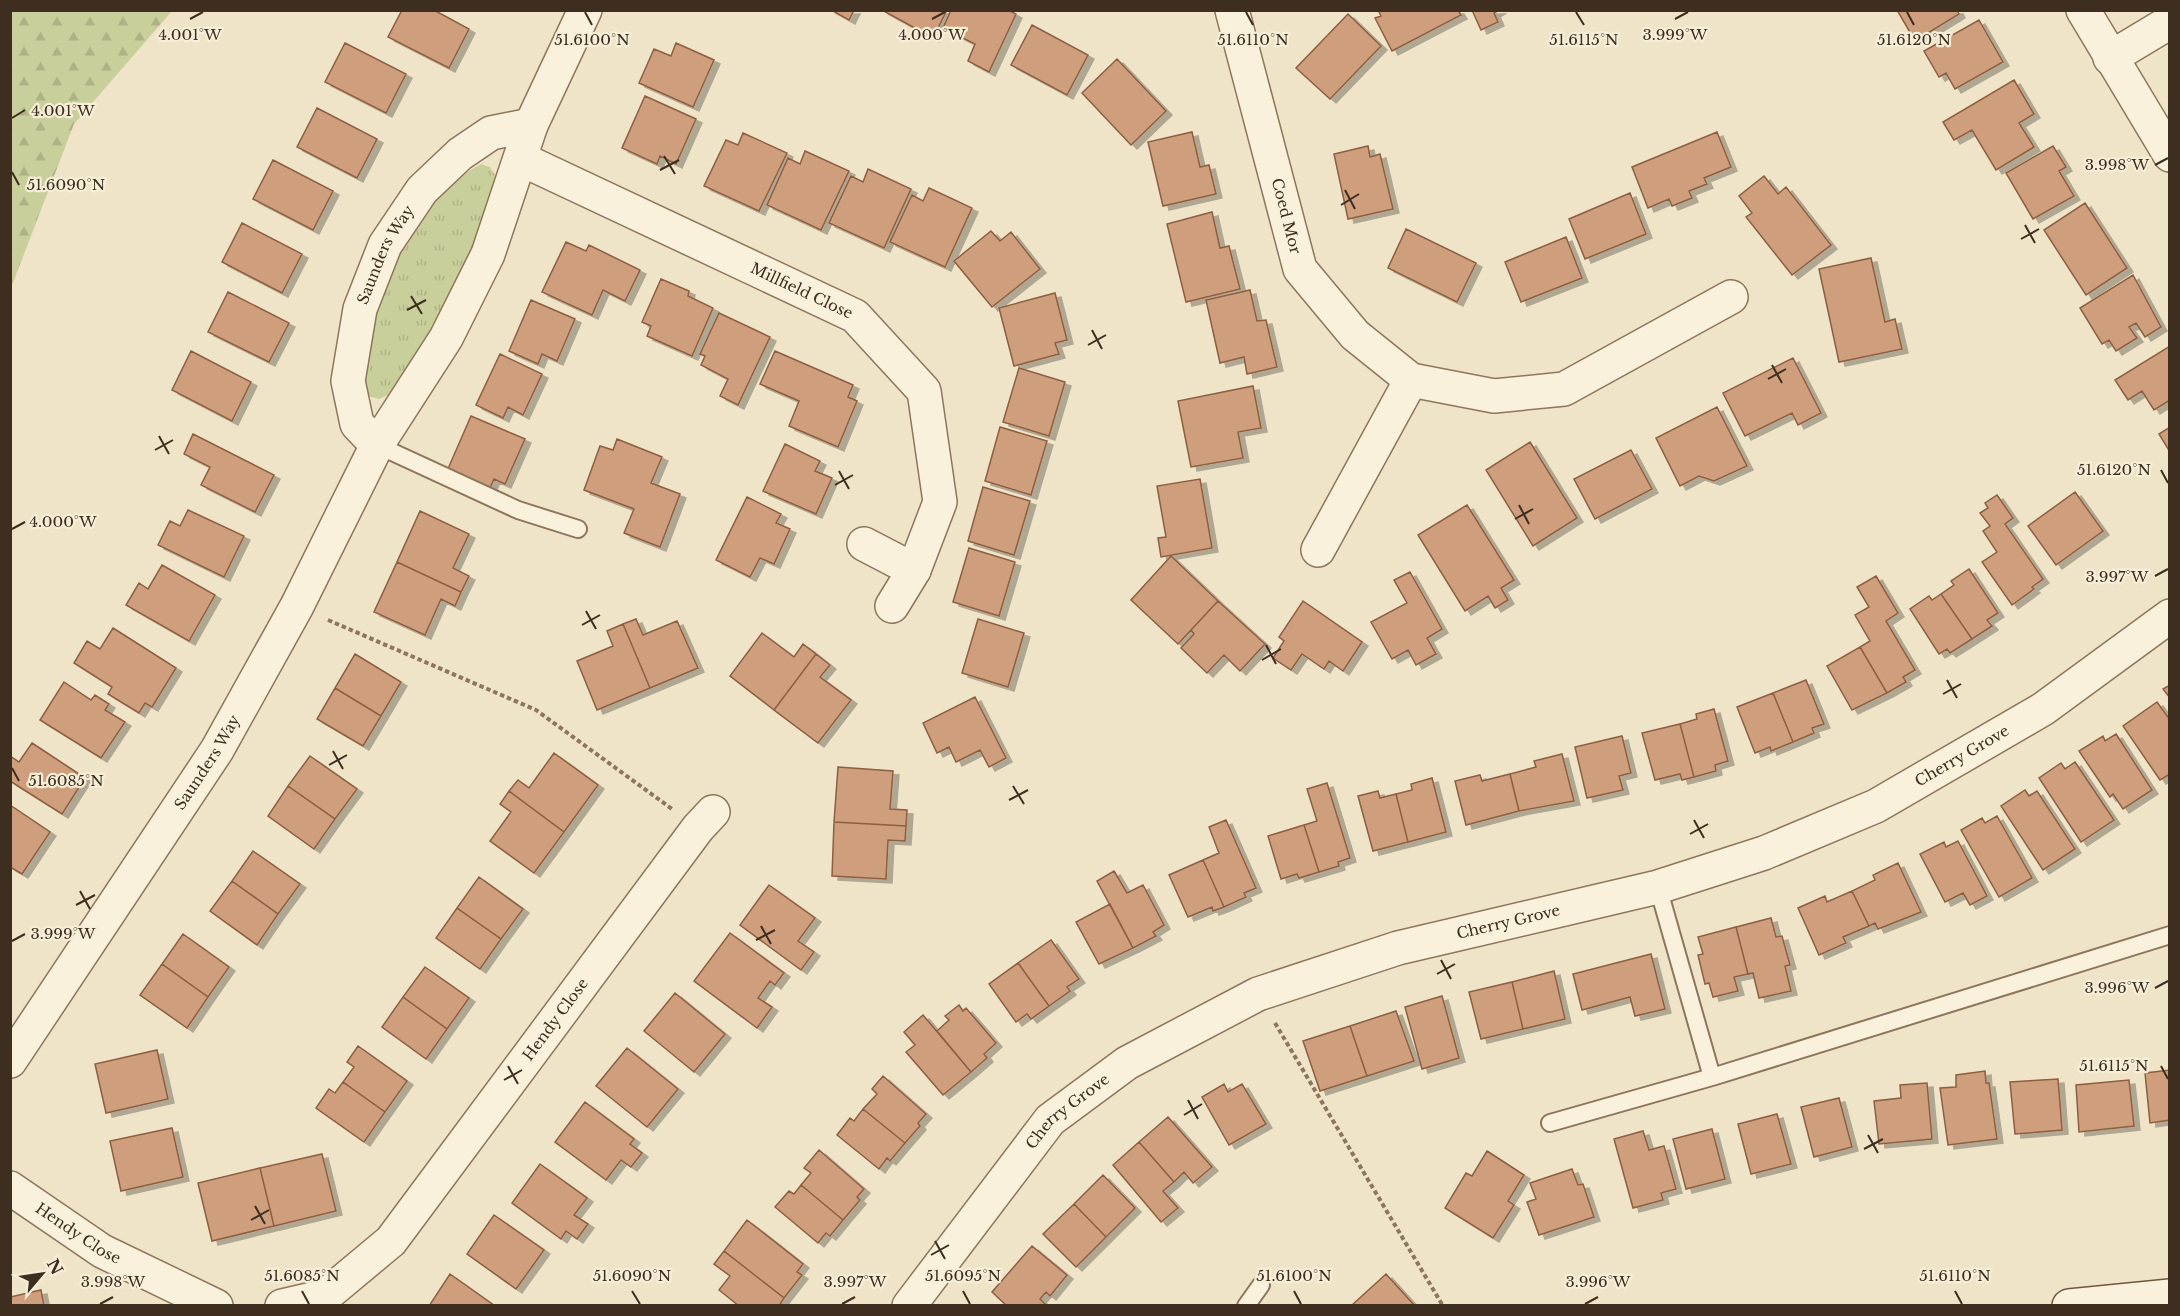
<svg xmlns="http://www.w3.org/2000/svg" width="2180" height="1316" font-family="'Libre Baskerville',serif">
  <defs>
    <pattern id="grass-tufts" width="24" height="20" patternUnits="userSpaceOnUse" patternTransform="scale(1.5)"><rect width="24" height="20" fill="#c9cf9b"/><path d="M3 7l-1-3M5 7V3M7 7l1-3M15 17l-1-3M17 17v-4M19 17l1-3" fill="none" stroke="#aeb285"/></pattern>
    <pattern id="forest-firs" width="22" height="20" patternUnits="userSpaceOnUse" patternTransform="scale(1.5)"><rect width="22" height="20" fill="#c9cf9b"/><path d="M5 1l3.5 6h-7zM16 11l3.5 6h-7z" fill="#aeb285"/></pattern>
    <filter id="shadow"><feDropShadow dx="6" dy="4" stdDeviation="0" flood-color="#0004"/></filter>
  </defs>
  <rect width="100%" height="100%" fill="#f0e4c8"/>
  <path fill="url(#grass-tufts)" d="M481 164 490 167 495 175 487 232 413 365 390 394 379 399 369 396C359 370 365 360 371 333 385 266 419 198 481 164Z"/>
  <path fill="url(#forest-firs)" d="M11 10 172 11 74 124 11 288Z"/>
  <path fill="#cf9f7d" stroke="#8d5f41" stroke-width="1.5" filter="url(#shadow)" d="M402 10H434L469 29 449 68 388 37Z
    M831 10H854L849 20Z
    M882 10H947L933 38Z
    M951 10H1008L1016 14 989 72 968 61 975 44 943 28Z
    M1378 10H1458L1461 15 1392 51 1375 18 1381 16Z
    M1472 10H1499L1494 13 1498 22 1481 30Z
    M1897 10H1957L1959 14 1915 41Z
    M1348 14 1381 46 1330 99 1296 68Z
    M1979 20 2003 62 1955 89 1946 73 1939 77 1924 51Z
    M1032 25 1088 55 1067 95 1011 65Z
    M345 43 406 74 386 113 325 82Z
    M676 43 714 60 693 107 639 83 654 49 671 56Z
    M1117 59 1166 111 1131 145 1082 93Z
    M2014 80 2034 114 2019 123 2034 147 1996 170 1972 130 1954 140 1943 122Z
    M645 96 696 119 676 164 660 156 657 164 622 148Z
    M317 108 377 139 357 178 297 147Z
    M1192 132 1200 167 1209 165 1216 194 1163 206 1148 142Z
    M1717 132 1731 167 1704 178 1707 184 1689 191 1692 198 1672 206 1669 199 1648 208 1632 167Z
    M743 133 787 153 759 211 704 186 726 140 738 145Z
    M1368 146 1370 157 1380 154 1393 209 1348 219 1334 154Z
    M2053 146 2066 167 2059 171 2074 196 2033 219 2006 173Z
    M805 151 849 171 821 230 767 205 788 158 800 164Z
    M273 160 333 191 313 230 253 199Z
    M868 169 911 189 884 248 829 223 851 176 863 182Z
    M1764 176 1778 194 1786 187 1831 245 1792 275 1746 217 1752 213 1739 196Z
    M929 188 972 208 945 267 890 242 912 195 923 201Z
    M1630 193 1646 234 1585 259 1569 219Z
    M2085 203 2127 268 2086 295 2044 230Z
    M1212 212 1220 248 1229 246 1240 289 1186 302 1167 224Z
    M242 223 302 254 282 293 222 262Z
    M1406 229 1476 263 1457 302 1388 268Z
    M991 231 1000 241 1011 232 1040 269 992 307 954 261Z
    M1566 237 1582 278 1521 302 1505 262Z
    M566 242 586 251 589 245 640 270 625 301 603 290 592 315 542 292Z
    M1871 258 1885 322 1895 319 1902 349 1839 362 1819 269Z
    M2133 275 2161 327 2145 337 2136 323 2129 327 2137 338 2116 351 2109 340 2102 344 2080 308Z
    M661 279 689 291 688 296 713 308 692 356 647 336 651 326 642 322Z
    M1250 290 1257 321 1266 320 1277 367 1247 374 1244 357 1220 363 1206 300Z
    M228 292 289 323 269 362 208 332Z
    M1055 293 1067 340 1055 343 1059 354 1014 366 999 308Z
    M531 300 575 319 557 361 542 354 538 364 509 351Z
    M719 313 770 337 738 405 720 396 728 379 701 365 705 356 700 354Z
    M2170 346V400L2154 410 2142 391 2128 400 2115 380Z
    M191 351 251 382 232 421 172 390Z
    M775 351 853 385 848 397 857 401 838 447 789 426 799 401 760 384Z
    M500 354 542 374 523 415 508 407 503 418 476 405Z
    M1793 358 1821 413 1798 425 1792 413 1745 436 1723 393Z
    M1019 368 1065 382 1049 436 1003 422Z
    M1253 386 1261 428 1238 432 1243 458 1191 467 1178 401Z
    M1717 407 1747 466 1714 481 1699 476 1680 486 1656 438Z
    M471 416 525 439 505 484 494 479 489 490 447 471Z
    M1000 427 1047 441 1031 495 985 481Z
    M2170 427V452L2159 434Z
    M193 434 274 475 255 512 201 485 210 467 184 454Z
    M617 439 662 457 651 483 680 494 660 547 624 533 634 509 584 490 600 446 613 450Z
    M1530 442 1577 518 1533 546 1486 470Z
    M785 444 820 461 815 471 832 478 816 514 763 491Z
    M1631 450 1652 489 1595 519 1574 479Z
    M1200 479 1212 548 1161 557 1158 538 1166 537 1157 486Z
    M983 487 1030 501 1014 555 968 541Z
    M2075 492 2103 531 2056 565 2028 526Z
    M1997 495 2013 518 2005 524 2043 579 2032 587 2034 589 2012 605 1982 562 1997 552 1983 531 1990 526 1980 513 1988 508 1985 503Z
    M747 497 781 514 776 523 790 529 774 564 760 558 750 577 716 560Z
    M1467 505 1514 580 1501 588 1508 600 1495 608 1488 596 1465 611 1418 535Z
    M188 510 244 536 224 577 158 545 170 521 180 526Z
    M420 511 469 534 453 568 469 576 461 592 397 562Z
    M969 548 1015 562 999 616 953 602Z
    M1171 556 1218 601 1178 644 1131 600Z
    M397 562 461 592 455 606 441 599 425 635 374 612Z
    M162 565 215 595 189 641 126 605 139 583 148 589Z
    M1969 569 1998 613 1987 620 1992 626 1972 639 1941 594 1954 585 1951 581Z
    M1410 572 1442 629 1427 638 1436 654 1416 665 1408 650 1392 659 1371 622 1407 603 1394 580Z
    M1876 576 1898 613 1886 621 1915 670 1903 677 1906 682 1887 693 1860 647 1870 641 1855 615 1869 607 1857 587Z
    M1941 594 1972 639 1950 653 1947 649 1939 654 1910 609 1929 596 1932 600Z
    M1218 601 1265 644 1240 671 1224 655 1207 673 1181 648 1194 634 1191 630Z
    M1303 601 1362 642 1343 671 1329 661 1324 669 1302 654 1291 670 1273 658 1284 641 1279 637Z
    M636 619 643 635 677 621 698 668 650 688 623 624Z
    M978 619 1024 633 1008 687 962 673Z
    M623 624 650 688 597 710 577 661 613 646 607 631Z
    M113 628 176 668 152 707 145 703 139 713 108 694 112 687 74 663 87 641 100 649Z
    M762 633 794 657 803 644 816 654 774 710 730 676Z
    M1860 647 1887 693 1852 710 1827 666Z
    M355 654 401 682 381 716 335 688Z
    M816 654 830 665 820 677 851 700 818 743 774 710Z
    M1806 680 1824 724 1812 728 1814 733 1793 742 1773 693Z
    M64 682 91 700 95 695 109 704 105 710 125 722 101 758 40 720Z
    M2170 685V698L2163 689Z
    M335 688 381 716 363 746 317 719Z
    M1773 693 1793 742 1771 751 1770 747 1755 753 1737 707Z
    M975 697 1006 758 989 767 980 750 956 762 949 747 937 753 923 723Z
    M2157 702 2170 720V774L2160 780 2123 726Z
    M1714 709 1728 761 1715 765 1716 771 1694 777 1680 724 1697 719 1696 714Z
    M1680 724 1694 777 1682 780 1680 774 1655 780 1642 733Z
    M2116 734 2152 790 2123 809 2113 794 2110 797 2079 751 2103 736 2105 741Z
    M1622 736 1631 773 1619 776 1623 790 1587 798 1575 747Z
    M32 743 85 778 62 814 10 781V756L19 762Z
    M554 753 598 785 564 832 509 791 518 780 529 788Z
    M1562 754 1574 801 1519 811 1510 774 1536 767 1534 761Z
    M310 756 357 789 335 819 288 786Z
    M2075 762 2114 820 2081 842 2039 778 2061 763 2065 769Z
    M838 767 893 771 890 809 907 810 906 826 834 822Z
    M1510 774 1519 811 1466 825 1455 781 1480 775 1482 781Z
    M1432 778 1446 832 1408 842 1396 794 1412 790 1411 784Z
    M1327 783 1350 858 1338 862 1339 866 1319 872 1304 825 1317 821 1307 789Z
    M288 786 335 819 314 849 268 816Z
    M2025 790 2029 796 2037 791 2075 849 2043 870 2001 806Z
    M509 791 564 832 534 873 490 841 511 812 500 804Z
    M1378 791 1380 798 1396 794 1408 842 1373 851 1358 796Z
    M10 805 50 832 22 874 10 867Z
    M1997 816 2032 878 1999 897 1961 830 1982 818 1985 823Z
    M1226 820 1256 888 1244 893 1246 897 1224 907 1203 860 1219 853 1209 827Z
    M834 822 906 826 905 841 888 840 886 879 832 876Z
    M1304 825 1319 872 1299 878 1297 874 1281 879 1268 836Z
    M1958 841 1987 896 1970 905 1963 893 1945 902 1920 854 1944 842 1946 847Z
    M253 851 300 884 278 914 232 881Z
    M1203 860 1224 907 1213 911 1212 907 1188 917 1169 875Z
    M1898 863 1921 912 1878 929 1875 923 1869 926 1852 891 1875 880 1873 875Z
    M1114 871 1127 893 1143 885 1164 925 1153 932 1156 936 1133 948 1097 881Z
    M479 877 523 909 501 939 457 908Z
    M232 881 278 914 257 945 210 911Z
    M769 885 815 918 798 941 814 952 801 970 740 925Z
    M1852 891 1869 926 1843 937 1846 943 1819 955 1798 908 1825 896 1827 902Z
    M1110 904 1133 948 1099 964 1076 922Z
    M457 908 501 939 480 969 436 938Z
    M1771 918 1776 937 1782 936 1790 965 1785 966 1791 991 1759 998 1753 973 1748 974 1736 927Z
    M1736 927 1748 974 1734 977 1738 991 1713 997 1709 983 1705 984 1698 955 1703 954 1698 937Z
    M730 933 784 973 775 985 770 981 758 998 772 1007 757 1028 694 981Z
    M183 934 229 967 208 997 162 964Z
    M1051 940 1079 979 1067 987 1070 991 1049 1006 1018 963Z
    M1651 954 1665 1009 1635 1016 1630 997 1582 1010 1573 974Z
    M1018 963 1049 1006 1031 1019 1027 1014 1016 1022 989 984Z
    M162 964 208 997 187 1028 140 995Z
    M425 967 469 998 447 1029 403 997Z
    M1554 971 1565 1019 1523 1029 1512 982Z
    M1512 982 1523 1029 1481 1039 1469 992Z
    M675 993 725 1034 694 1072 644 1031Z
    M1442 996 1459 1058 1422 1069 1405 1007Z
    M403 997 447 1029 426 1059 382 1027Z
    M959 1005 963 1011 966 1008 996 1043 984 1054 987 1058 971 1072 937 1031 949 1020 945 1016Z
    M1396 1011 1414 1061 1367 1076 1350 1026Z
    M923 1015 971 1072 943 1095 906 1052 915 1045 904 1032Z
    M1350 1026 1367 1076 1320 1091 1303 1041Z
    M358 1046 407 1081 385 1112 343 1082 354 1067 347 1062Z
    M627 1048 678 1089 647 1127 596 1086Z
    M157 1050 168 1099 106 1113 95 1064Z
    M2170 1070V1120L2150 1123 2145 1073Z
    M1985 1071 1986 1083H1989L1997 1139 1948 1145 1940 1088 1956 1087V1075Z
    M883 1076 926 1114 918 1123 920 1126 905 1143 863 1109 877 1094 872 1089Z
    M2058 1079 2062 1130 2015 1134 2010 1082Z
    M2129 1080 2134 1126 2079 1132 2076 1085Z
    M343 1082 385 1112 364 1142 316 1108 329 1089 335 1093Z
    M1927 1083 1932 1139 1879 1144 1874 1101 1901 1098 1900 1085Z
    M1224 1084 1228 1092 1242 1084 1266 1124 1229 1145 1202 1097Z
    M1839 1098 1852 1147 1814 1157 1801 1107Z
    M585 1102 634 1139 630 1144 642 1153 631 1167 621 1160 606 1180 555 1142Z
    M863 1109 905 1143 890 1161 887 1158 879 1169 837 1135 850 1118 854 1121Z
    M1777 1114 1791 1164 1751 1174 1738 1124Z
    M1168 1117 1212 1167 1193 1183 1184 1172 1174 1182 1139 1142Z
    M172 1128 183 1177 121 1191 110 1141Z
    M1712 1129 1725 1179 1686 1189 1673 1139Z
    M1643 1131 1649 1150 1664 1146 1676 1189 1661 1193 1663 1200 1633 1208 1614 1139Z
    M1139 1142 1174 1182 1163 1191 1178 1208 1161 1222 1113 1165Z
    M819 1150 864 1189 857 1197 860 1200 843 1220 801 1185 811 1173 804 1168Z
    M1487 1151 1524 1175 1508 1201 1514 1205 1493 1238 1445 1208 1466 1173 1472 1176Z
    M322 1154 336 1211 274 1226 260 1168Z
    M540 1164 587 1198 574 1215 588 1224 577 1239 566 1231 561 1239 512 1203Z
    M260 1168 274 1226 212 1241 198 1183Z
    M1572 1169 1578 1185 1583 1184 1594 1217 1539 1235 1527 1202 1536 1199 1530 1183Z
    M1103 1175 1135 1208 1106 1237 1074 1204Z
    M801 1185 843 1220 830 1236 826 1233 818 1243 775 1207 789 1191 794 1194Z
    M1074 1204 1106 1237 1076 1267 1043 1234Z
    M494 1215 544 1250 516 1289 467 1254Z
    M747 1220 803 1264 797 1272 802 1275 784 1298 724 1251Z
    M1032 1246 1067 1275 1050 1296 1046 1292 1040 1299 1047 1306H1007L992 1292Z
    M724 1251 784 1298 779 1306H739L719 1290 730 1276 714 1264Z
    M450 1274 495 1306H429Z
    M1386 1274 1415 1306H1351Z
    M41 1290 44 1306H10V1297Z"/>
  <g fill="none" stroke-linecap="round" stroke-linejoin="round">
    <g stroke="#8d765c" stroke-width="20">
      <path id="lane" d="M377 445 518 510 578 529
        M1658 887 1712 1077
        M1550 1123 1712 1077 2170 935
        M1246 1306 1261 1285"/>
    </g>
    <g stroke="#8d765c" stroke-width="36">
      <g id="street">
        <path id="s1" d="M1232 10 1300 269 1355 335 1411 380 1494 396 1564 389 1731 297"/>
        <path d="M2083 10 2170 155"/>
        <path d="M2110 58 2170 22"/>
        <path id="s2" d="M521 159 855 316 924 391 940 502 914 570 892 606"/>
        <path id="s3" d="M377 445 357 424 348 381 360 309 385 245 422 190 460 154 491 133 531 125"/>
        <path d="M864 544 914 570"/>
        <path d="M1318 550 1411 380"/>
        <path id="s4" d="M10 1061 217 750 297 606 377 445 446 338 488 254 531 125 585 10"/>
        <path id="s5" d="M10 1188 102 1251 216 1306"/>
        <path id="s6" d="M282 1306 325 1296 391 1241 698 828 713 812"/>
        <path id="s7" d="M909 1306 1050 1120 1127 1063 1258 994 1398 948 1658 887 1764 853 1876 806 2043 709 2170 616"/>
      </g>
    </g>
    <g stroke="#6f573f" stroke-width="36">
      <path id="secondary" d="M2069 1306 2170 1296"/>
    </g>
    <path stroke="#8d765c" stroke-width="4" stroke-dasharray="4.5 3" stroke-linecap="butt" d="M328 620 536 710 672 809
      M1275 1023 1443 1306"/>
    <use href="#lane" stroke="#faf1dc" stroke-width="16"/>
    <use href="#street" stroke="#faf1dc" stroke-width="33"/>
    <use href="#secondary" stroke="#faf1dc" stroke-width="33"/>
  </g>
  <path fill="none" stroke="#3d2e20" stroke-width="2" d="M585 12 592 25M1246 12 1253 25M1576 12 1584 25M1907 12 1914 25M190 19 203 12M932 19 945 12M1675 19 1688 12M12 118 25 110M664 156 675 174M2155 165 2168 158M660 170 679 160M12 172 19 185M1345 190 1355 209M1341 205 1359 194M2025 225 2035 243M2021 239 2039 229M411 296 422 314M407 310 426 300M1092 330 1102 349M1088 345 1106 335M1772 365 1782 383M1768 379 1786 369M159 436 169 454M155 450 173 440M2161 470 2168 483M839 471 849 489M835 485 853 475M1519 505 1529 524M1515 519 1533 509M12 529 25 522M2155 576 2168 569M586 611 596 629M582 625 600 615M1266 645 1276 664M1262 660 1281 649M1947 680 1957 698M1943 694 1961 684M333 751 343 769M329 765 347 755M12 768 19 781M1013 786 1024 804M1009 800 1028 790M1694 820 1704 838M1690 834 1708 824M80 891 90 909M76 905 95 895M761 926 771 944M756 940 775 930M12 941 25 934M1441 960 1451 979M1437 974 1455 964M2155 988 2168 981M508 1066 518 1084M2161 1066 2168 1079M504 1080 522 1070M1188 1100 1198 1119M1184 1115 1202 1104M1868 1135 1878 1153M1864 1149 1883 1139M255 1206 265 1224M251 1220 269 1210M935 1241 945 1259M931 1255 949 1245M302 1291 309 1304M632 1291 640 1304M963 1291 970 1304M1294 1291 1301 1304M1955 1291 1962 1304M100 1304 113 1297M842 1304 855 1297M1585 1304 1598 1297"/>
  <g text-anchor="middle" stroke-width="4.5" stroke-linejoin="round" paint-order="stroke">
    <g font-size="15" fill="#3d2e20" stroke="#f7eed8">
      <text dy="5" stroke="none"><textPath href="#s1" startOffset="213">Coed Mor</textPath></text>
      <text dy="5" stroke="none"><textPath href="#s3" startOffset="206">Saunders Way</textPath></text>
      <text dy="5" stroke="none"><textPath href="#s2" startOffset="310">Millfield Close</textPath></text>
      <text dy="5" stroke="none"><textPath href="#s7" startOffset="1224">Cherry Grove</textPath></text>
      <text dy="5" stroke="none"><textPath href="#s4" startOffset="358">Saunders Way</textPath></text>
      <text dy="5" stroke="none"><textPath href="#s7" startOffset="738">Cherry Grove</textPath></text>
      <text dy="5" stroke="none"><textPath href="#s6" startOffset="406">Hendy Close</textPath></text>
      <text dy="5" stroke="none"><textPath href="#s7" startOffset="252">Cherry Grove</textPath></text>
      <text dy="5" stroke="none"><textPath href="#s5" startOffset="82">Hendy Close</textPath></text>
    </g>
  </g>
  <g font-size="15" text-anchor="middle" fill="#3d2e20" stroke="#f7eed8" stroke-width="4.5" stroke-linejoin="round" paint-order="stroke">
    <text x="190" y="40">4.001°W</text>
    <text x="932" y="40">4.000°W</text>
    <text x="1675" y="40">3.999°W</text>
    <text x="592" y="45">51.6100°N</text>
    <text x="1253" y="45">51.6110°N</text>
    <text x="1584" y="45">51.6115°N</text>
    <text x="1914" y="45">51.6120°N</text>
    <text x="63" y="116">4.001°W</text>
    <text x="2117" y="170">3.998°W</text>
    <text x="66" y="190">51.6090°N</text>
    <text x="2114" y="475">51.6120°N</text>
    <text x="63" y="527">4.000°W</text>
    <text x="2117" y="582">3.997°W</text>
    <text x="66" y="786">51.6085°N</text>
    <text x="63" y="939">3.999°W</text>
    <text x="2117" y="993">3.996°W</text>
    <text x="2114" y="1071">51.6115°N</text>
    <text x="302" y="1281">51.6085°N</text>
    <text x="632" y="1281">51.6090°N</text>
    <text x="963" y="1281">51.6095°N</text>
    <text x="1294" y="1281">51.6100°N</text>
    <text x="1955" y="1281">51.6110°N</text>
    <text x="113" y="1287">3.998°W</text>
    <text x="855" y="1287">3.997°W</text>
    <text x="1598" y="1287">3.996°W</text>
  </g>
  <rect width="2180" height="1316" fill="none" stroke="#3d2e20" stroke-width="24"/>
  <g transform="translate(42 1274) rotate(61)" stroke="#f7eed8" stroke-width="4.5" paint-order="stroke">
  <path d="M0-4.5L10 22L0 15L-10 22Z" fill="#3d2e20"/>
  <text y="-9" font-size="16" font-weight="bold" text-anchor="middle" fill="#3d2e20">N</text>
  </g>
</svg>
